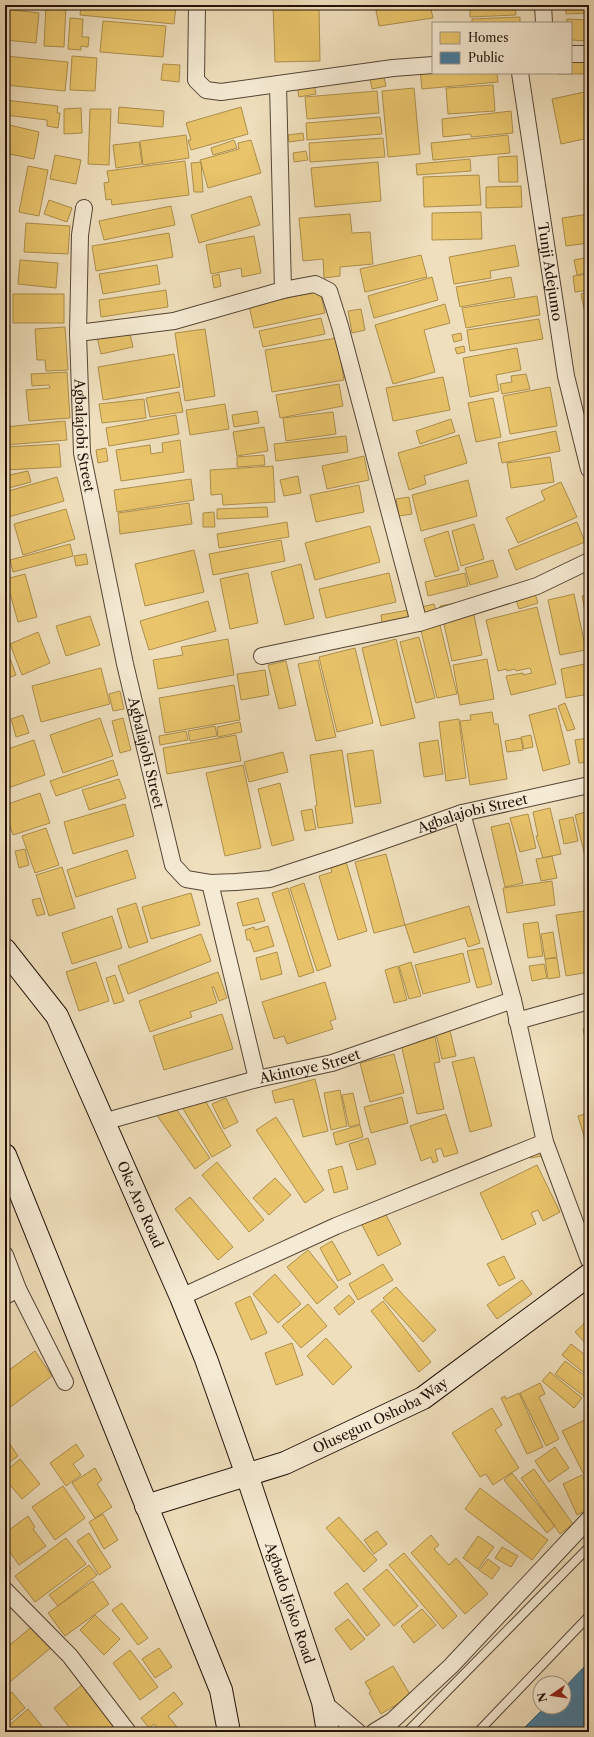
<svg xmlns="http://www.w3.org/2000/svg" width="594" height="1737" font-family="'Libre Caslon Text',serif">
  <rect width="100%" height="100%" fill="#efdfbc"/>
  <filter id="stains"><feTurbulence type="fractalNoise" baseFrequency=".005" numOctaves="4"/><feColorMatrix values="0 0 0 0 .2 0 0 0 0 .09 0 0 0 0 .02 0 0 0 .5 -.17"/></filter>
  <radialGradient id="worn" r=".72"><stop offset=".6" stop-color="#630" stop-opacity="0"/><stop offset="1" stop-color="#630" stop-opacity=".3"/></radialGradient>
  <path fill="#e9c46a" stroke="#ad8f4d" d="M46 5H66L64 47 44 46Z
    M81 5 176 6 174 24 80 15Z
    M273 5H319L320 61 275 62Z
    M375 5H430L433 18 379 26Z
    M470 5H515L516 15 470 17Z
    M566 5H589V13L566 14Z
    M5 9 39 13 36 43 5 40Z
    M520 17V23H472V19Z
    M70 18 83 19 82 37H89L88 47 81 46V50L68 49Z
    M567 19 589 20V41L571 40V23H567Z
    M103 21 166 26 163 57 100 52Z
    M5 56 68 62 65 91 5 85Z
    M72 56 97 58 95 91 70 90Z
    M571 59H589V74H558L571 73Z
    M163 64 180 65 179 82 161 80Z
    M420 70 433 73H497L498 82 422 89Z
    M384 77 386 86 372 89 370 79Z
    M314 83 316 94 299 97 297 87Z
    M493 85 495 111 448 114 446 88Z
    M414 88 420 154 388 157 382 91Z
    M377 91 379 113 307 119 305 97Z
    M589 91V138L561 144 552 99Z
    M5 100 58 106 57 113H60L58 128 47 126V120L5 115Z
    M119 107 164 111 163 127 118 123Z
    M241 107 248 134 191 150 188 140H191L186 123Z
    M81 108 82 133 64 134V109Z
    M90 109H111L109 165 88 164Z
    M511 111 513 133 471 137V134L443 137 442 119Z
    M380 117 382 134 307 140 306 123Z
    M5 124 39 132 34 159 5 153Z
    M303 133 304 140 289 142 288 135Z
    M186 135 189 158 143 165 140 141Z
    M508 135 510 153 433 160 431 143Z
    M383 138 385 157 310 162 309 143Z
    M234 140 237 148 213 155 211 148Z
    M251 140 261 173 208 188 200 160 239 149 238 143Z
    M139 142 142 164 116 168 113 145Z
    M306 151 308 160 294 162 293 153Z
    M55 155 81 160 76 184 50 179Z
    M517 156 518 182H499L498 157Z
    M470 159 471 171 417 175 416 164Z
    M185 161 189 195 112 205 111 199 106 200 104 183 109 182 107 171Z
    M201 162 203 192H194L191 163Z
    M378 162 381 201 315 207 311 168Z
    M28 166 48 170 39 216 19 212Z
    M479 175 481 205 424 207 423 177Z
    M521 186 522 207 486 208V187Z
    M251 196 260 225 199 243 191 215Z
    M49 200 72 208 67 222 44 214Z
    M171 206 175 225 104 240 99 221Z
    M481 212 482 239 432 240V213Z
    M350 214 352 233 370 232 373 264 340 267V276L324 278 323 259 303 261 299 218Z
    M589 214V243L566 246 562 218Z
    M5 216 10 217 6 247H5Z
    M26 223 70 226 68 254 24 252Z
    M169 233 173 257 96 271 92 246Z
    M254 236 261 273 242 277 241 268 211 274 206 245Z
    M515 245 519 266 490 271 491 278 454 284 449 257Z
    M421 255 427 277 365 292 360 269Z
    M589 257V272L577 275 574 260Z
    M20 260 58 263 56 288 18 284Z
    M157 265 160 284 103 294 99 274Z
    M219 274 221 286 214 288 212 276Z
    M589 274V290L575 292 573 276Z
    M432 277 438 300 374 318 368 296Z
    M511 277 515 297 460 307 456 287Z
    M166 290 168 307 101 317 99 300Z
    M320 291 325 313 254 328 249 306Z
    M589 292V314H585L581 294Z
    M13 294H64V323H13Z
    M537 296 540 315 466 328 462 308Z
    M445 304 450 323 424 330 435 372 393 384 375 325Z
    M361 309 365 330 352 333 348 311Z
    M321 318 325 334 263 347 259 331Z
    M539 319 543 339 470 351 467 330Z
    M65 327 68 370 46 371 45 360H37L35 329Z
    M205 329 215 396 185 401 175 333Z
    M129 330 133 347 101 354 97 337Z
    M461 333 462 340 454 342 452 335Z
    M5 336 9 360 5 361Z
    M337 338 344 380 272 392 265 350Z
    M464 346 465 352 457 354 455 348Z
    M517 348 521 370 496 375 499 391 470 397 463 358Z
    M174 354 180 387 103 400 98 367Z
    M67 372 70 418 29 421 26 390 50 388 49 385 32 386 31 374Z
    M526 374 530 389 502 394 500 384 512 382 511 376Z
    M443 377 450 410 393 421 386 388Z
    M339 384 343 406 280 418 276 395Z
    M550 387 557 426 510 434 503 396Z
    M179 392 183 412 150 417 146 398Z
    M493 398 501 437 476 442 468 403Z
    M144 399 146 418 102 423 99 404Z
    M225 404 229 429 190 435 186 410Z
    M257 411 259 423 234 427 232 415Z
    M333 412 336 434 286 441 283 418Z
    M176 415 179 434 109 446 106 428Z
    M451 419 455 432 420 444 416 431Z
    M65 421 67 440 5 445V427Z
    M264 427 268 451 237 456 233 432Z
    M556 431 560 451 502 463 498 443Z
    M459 435 467 463 424 476 426 484 409 490 398 453Z
    M346 436 348 452 276 461 274 444Z
    M180 440 184 472 121 481 116 450 150 445 151 454 163 452 162 443Z
    M59 444 61 467 5 470V447Z
    M106 448 108 461 98 463 96 450Z
    M264 455 265 465 237 467V457Z
    M364 456 369 480 327 489 322 466Z
    M550 457 554 482 511 488 507 463Z
    M273 466 275 502 223 505 222 494 211 495 210 470Z
    M28 471 31 482 5 489V476Z
    M298 476 301 493 284 496 280 480Z
    M57 477 64 501 5 518V492Z
    M191 479 194 500 117 512 114 490Z
    M468 480 477 516 421 531 412 495Z
    M561 482 577 517 518 543 506 518 545 500 541 491Z
    M359 485 364 512 316 522 310 495Z
    M409 497 412 514 399 516 396 499Z
    M189 503 192 524 120 534 118 513Z
    M267 507 268 517 217 519V509Z
    M66 509 75 539 23 555 14 524Z
    M214 512 215 527H203V513Z
    M287 522 289 537 219 548 217 534Z
    M577 522 585 542 516 570 508 550Z
    M474 524 484 559 461 566 452 531Z
    M370 526 380 562 315 580 305 543Z
    M448 531 459 570 435 577 424 539Z
    M281 540 285 561 213 575 209 554Z
    M70 544 73 556 13 572 10 560Z
    M194 550 204 592 145 606 135 564Z
    M86 554 88 564 76 566 74 556Z
    M493 560 498 577 470 585 465 568Z
    M301 564 314 618 285 625 271 572Z
    M248 573 258 623 230 629 220 579Z
    M389 573 396 602 326 618 319 589Z
    M465 573 468 586 428 596 425 582Z
    M25 574 37 617 18 622 6 579Z
    M532 584 538 603 519 609 513 590Z
    M574 594 586 650 560 655 548 600Z
    M589 594V632L582 596Z
    M471 600 482 655 452 661 440 606Z
    M208 601 216 631 149 650 140 621Z
    M434 604 437 614 418 617 417 608Z
    M537 607 556 684 511 695 506 676 523 673V675L532 673 530 668 516 671 515 669 507 671V669L498 671 486 620Z
    M414 609 415 617 382 623 381 615Z
    M90 616 100 645 66 656 56 626Z
    M438 617 457 694 437 698 419 622Z
    M38 632 50 663 22 675 10 644Z
    M419 637 435 698 416 703 400 642Z
    M228 639 234 675 158 689 153 660 183 655 181 647Z
    M396 639 415 718 381 726 362 648Z
    M5 645 16 675 5 679Z
    M355 648 373 723 337 732 319 657Z
    M487 659 494 699 460 705 453 665Z
    M318 660 336 737 316 741 298 664Z
    M286 661 296 705 279 709 268 665Z
    M589 663V694L566 698 561 669Z
    M101 668 110 704 41 722 32 686Z
    M265 670 269 695 241 700 237 674Z
    M234 685 240 720 165 733 159 698Z
    M120 691 124 709 113 711 109 694Z
    M565 703 575 729 567 731 558 706Z
    M556 708 570 764 543 771 529 715Z
    M492 712 494 724H498L507 779 470 785 460 721 471 720 470 715Z
    M23 715 29 733 16 737 11 719Z
    M100 718 113 756 63 773 50 735Z
    M123 718 131 750 120 753 112 721Z
    M459 719 466 778 446 781 439 722Z
    M240 722 242 732 218 737 217 727Z
    M215 726 217 736 190 741 188 731Z
    M186 731 188 740 160 745 159 736Z
    M236 735 241 761 167 774 163 748Z
    M531 735 533 747 524 749 521 737Z
    M521 738 523 750 507 752 505 741Z
    M589 738V762L579 763 575 740Z
    M34 740 45 775 8 788 5 780V750Z
    M438 740 443 774 424 777 419 743Z
    M342 750 353 823 318 828 315 806 317 805 310 755Z
    M373 750 381 803 355 807 347 754Z
    M283 752 288 772 249 782 244 762Z
    M113 760 118 775 56 796 50 781Z
    M243 765 261 848 225 856 206 773Z
    M119 779 126 798 89 810 82 790Z
    M280 783 294 840 272 846 258 789Z
    M40 793 50 823 13 835 5 811V805Z
    M125 804 134 836 73 854 64 822Z
    M550 808 561 854 543 858 536 836H538L533 812Z
    M312 809 316 829 305 831 301 811Z
    M589 811V873L575 815Z
    M528 814 536 848 520 852 510 818Z
    M573 817 578 841 564 844 559 820Z
    M509 823 523 883 505 887 491 827Z
    M46 828 59 865 35 873 22 836Z
    M25 849 29 865 19 868 15 851Z
    M127 850 136 878 76 897 67 870Z
    M386 854 405 925 374 933 355 862Z
    M344 855 367 931 338 940 319 876 332 872 328 860Z
    M552 856 557 878 541 881 536 859Z
    M62 867 75 908 49 916 36 875Z
    M552 881 555 905 507 913 503 888Z
    M304 883 331 966 317 971 290 888Z
    M288 888 314 972 299 977 272 893Z
    M191 893 200 925 151 939 142 907Z
    M40 898 45 914 37 916 32 900Z
    M258 898 265 921 243 926 237 903Z
    M136 903 148 942 129 948 117 909Z
    M469 906 480 943 468 947 465 938 414 953 405 925Z
    M585 911 589 933V972L566 976 556 915Z
    M112 916 122 948 72 964 62 933Z
    M538 922 543 956 528 958 523 924Z
    M268 926 274 946 254 952 250 940H247L245 930 254 927 255 930Z
    M553 932 557 957 545 959 541 934Z
    M201 934 211 961 128 994 118 966Z
    M483 948 492 984 477 988 467 951Z
    M277 952 282 974 261 980 256 958Z
    M463 953 470 982 423 994 415 965Z
    M557 958 560 977 548 979 545 959Z
    M96 962 109 1001 79 1011 66 972Z
    M411 962 421 996 409 999 399 966Z
    M544 964 547 978 532 981 529 966Z
    M398 966 407 1000 394 1003 385 970Z
    M218 972 227 998 219 1001 214 987H212L217 1003 190 1012 192 1017 150 1032 139 1001Z
    M115 975 124 1001 114 1004 106 978Z
    M325 982 336 1019 330 1021 333 1029 287 1044 284 1036 274 1039 262 1002Z
    M222 1014 233 1049 164 1070 153 1036Z
    M447 1018 456 1056 442 1059 433 1021Z
    M589 1028V1052H588L583 1029Z
    M435 1037 440 1062 434 1063 444 1109 417 1114 401 1044Z
    M394 1054 404 1093 370 1102 360 1063Z
    M474 1057 492 1126 470 1132 452 1062Z
    M589 1075V1084L586 1085 584 1077Z
    M315 1079 328 1131 303 1137 293 1099 275 1103 272 1091Z
    M340 1090 347 1126 331 1130 324 1093Z
    M353 1093 360 1124 349 1127 342 1095Z
    M202 1095 231 1146 212 1157 182 1107Z
    M402 1097 408 1123 371 1133 364 1107Z
    M226 1098 238 1122 224 1129 212 1104Z
    M172 1103 210 1158 195 1169 156 1114Z
    M589 1113V1138L585 1140 578 1116Z
    M446 1114 458 1153 444 1157 441 1148 435 1150 438 1161 433 1163 431 1157 421 1161 410 1126Z
    M276 1117 324 1190 305 1203 256 1130Z
    M360 1125 363 1137 336 1145 333 1133Z
    M368 1138 376 1164 357 1170 349 1144Z
    M539 1144 542 1156 530 1158 528 1147Z
    M217 1162 264 1220 249 1232 202 1175Z
    M537 1165 560 1212 543 1221 538 1210 531 1213 536 1224 502 1240 480 1193Z
    M342 1166 348 1189 334 1193 328 1170Z
    M275 1178 291 1195 269 1215 253 1198Z
    M190 1197 233 1247 218 1260 175 1209Z
    M384 1211 401 1244 378 1256 361 1223Z
    M332 1241 351 1274 338 1281 320 1248Z
    M308 1250 338 1287 317 1304 287 1267Z
    M504 1256 515 1278 499 1286 487 1264Z
    M383 1264 393 1280 358 1300 349 1284Z
    M275 1274 301 1304 278 1323 253 1294Z
    M522 1280 532 1294 497 1319 487 1305Z
    M396 1287 436 1330 423 1342 383 1298Z
    M349 1295 355 1302 339 1315 334 1308Z
    M250 1296 267 1333 251 1340 235 1303Z
    M383 1301 431 1362 419 1372 371 1311Z
    M308 1304 327 1326 301 1348 282 1326Z
    M589 1319V1347L575 1332Z
    M326 1338 352 1367 333 1385 307 1356Z
    M292 1343 303 1375 276 1385 265 1353Z
    M571 1344 589 1358V1377L562 1355Z
    M35 1351 52 1376 9 1408 5 1403V1373Z
    M565 1361 589 1379V1400L555 1374Z
    M550 1372 582 1398 574 1408 542 1381Z
    M540 1383 545 1394 539 1397 559 1439 546 1446 520 1393Z
    M519 1393 543 1447 527 1454 501 1398 505 1396 506 1399Z
    M492 1408 502 1425 495 1430 519 1468 493 1485 486 1474 480 1477 452 1433Z
    M589 1418V1485L562 1431Z
    M5 1437 18 1456 5 1465Z
    M76 1444 84 1456 73 1464 81 1475 66 1486 50 1463Z
    M555 1447 569 1468 549 1482 535 1461Z
    M20 1459 40 1484 22 1499 5 1479V1472Z
    M95 1468 102 1480 97 1484 112 1507 95 1518 72 1483Z
    M534 1469 573 1524 560 1534 521 1478Z
    M512 1473 555 1526 547 1533 504 1480Z
    M582 1475 589 1490V1509L577 1515 563 1484Z
    M63 1486 85 1518 55 1540 32 1507Z
    M480 1488 548 1540 532 1560 465 1509Z
    M103 1514 118 1540 104 1549 89 1522Z
    M28 1516 35 1527 33 1529 46 1546 19 1565 5 1545V1533Z
    M339 1517 377 1560 364 1572 326 1528Z
    M377 1531 387 1544 374 1554 364 1540Z
    M89 1533 111 1567 99 1575 77 1541Z
    M431 1535 439 1545 434 1549 449 1565 456 1558 488 1594 465 1614 411 1553Z
    M478 1536 494 1547 478 1569 463 1558Z
    M66 1538 86 1564 35 1602 15 1576Z
    M502 1547 518 1556 511 1567 495 1558Z
    M404 1553 457 1616 443 1629 389 1565Z
    M5 1559H6L11 1569 5 1572Z
    M488 1559 500 1568 492 1579 479 1570Z
    M89 1565 97 1575 58 1606 49 1595Z
    M387 1569 418 1606 394 1626 363 1589Z
    M93 1581 109 1604 65 1636 48 1613Z
    M347 1583 380 1625 367 1636 334 1593Z
    M122 1603 148 1638 138 1645 112 1610Z
    M422 1609 436 1625 414 1643 401 1626Z
    M95 1615 120 1639 104 1655 80 1630Z
    M348 1619 365 1639 351 1650 335 1629Z
    M35 1624 53 1646 5 1686V1649Z
    M159 1648 172 1667 155 1678 142 1659Z
    M130 1650 158 1687 140 1700 113 1663Z
    M393 1666 411 1696 381 1714 369 1693 371 1692 365 1682Z
    M82 1685 115 1727 109 1732H95L92 1728 88 1732H73L54 1708Z
    M12 1692 25 1708 5 1725V1698Z
    M174 1692 183 1704 168 1716 181 1732H160L154 1724 149 1728 141 1718Z
    M28 1709 45 1730 42 1732H5V1729Z"/>
  <path fill="#457b9d" stroke="#3a5c71" d="M585 1666 589 1670V1732H520L545 1707H564V1688Z"/>
  <g fill="none" stroke-linecap="round" stroke-linejoin="round">
    <g stroke="#554536" stroke-width="10">
      <path id="lane" d="M407 1732 589 1547
        M478 1732 589 1616"/>
    </g>
    <g stroke="#554536" stroke-width="18">
      <g id="street">
        <path d="M197 5 196 80 206 90 221 92 393 68 433 65"/>
        <path d="M543 5 544 23"/>
        <path d="M571 54H589"/>
        <path id="s1" d="M520 73 566 376 589 469"/>
        <path d="M278 84 283 290"/>
        <path id="s2" d="M84 208 80 235 78 333 82 453 125 664 173 865 186 879 210 883 236 882 270 879 340 856 462 813 589 785"/>
        <path d="M78 333 174 321 283 290 315 284 329 291 340 326 419 623"/>
        <path d="M262 656 419 623 537 586 589 561"/>
        <path d="M462 813 513 1000 545 1142 589 1260"/>
        <path d="M210 883 257 1079"/>
        <path d="M517 1021 589 1001"/>
        <path id="s3" d="M103 1122 257 1079 332 1063 513 1000"/>
        <path d="M5 1255 18 1289"/>
        <path d="M5 1296 18 1289 65 1382"/>
        <path d="M181 1297 336 1226 545 1142"/>
        <path d="M5 1590 70 1656 128 1732"/>
        <path d="M323 1702 358 1732"/>
        <path d="M374 1732 392 1721 451 1666 589 1519"/>
      </g>
    </g>
    <g stroke="#22120a" stroke-width="24">
      <g id="secondary">
        <path id="s4" d="M5 950 57 1016 181 1297 206 1359 247 1475 323 1702 328 1732"/>
        <path d="M5 1155 221 1690 229 1732"/>
        <path id="s5" d="M146 1506 285 1463 423 1398 589 1275"/>
      </g>
    </g>
    <use href="#lane" stroke="#f5ead3" stroke-width="8"/>
    <use href="#street" stroke="#f5ead3" stroke-width="16"/>
    <use href="#secondary" stroke="#f5ead3" stroke-width="22"/>
  </g>
  <g text-anchor="middle" stroke-width="4" stroke-linejoin="round" paint-order="stroke">
    <g font-size="14" fill="#22120a" stroke="#f5ead3">
      <text dy="5" stroke="none"><textPath href="#s1" startOffset="201">Tunji Adejumo</textPath></text>
      <text dy="5" stroke="none"><textPath href="#s2" startOffset="228">Agbalajobi Street</textPath></text>
      <text dy="5" stroke="none"><textPath href="#s2" startOffset="552">Agbalajobi Street</textPath></text>
      <text dy="5" stroke="none"><textPath href="#s2" startOffset="984">Agbalajobi Street</textPath></text>
      <text dy="5" stroke="none"><textPath href="#s3" startOffset="214">Akintoye Street</textPath></text>
      <text dy="5" stroke="none"><textPath href="#s4" startOffset="290">Oke Aro Road</textPath></text>
      <text dy="5" stroke="none"><textPath href="#s5" startOffset="252">Olusegun Oshoba Way</textPath></text>
      <text dy="5" stroke="none"><textPath href="#s4" startOffset="716">Agbado Ijoko Road</textPath></text>
    </g>
  </g>
  <rect width="594" height="1737" fill="none" stroke="#efdfbc" stroke-width="20"/>
  <rect x="6" y="6" width="582" height="1725" fill="none" stroke="#22120a" stroke-width="2"/>
  <rect x="10" y="10" width="574" height="1717" fill="none" stroke="#22120a"/>
  <rect x="432" y="22" width="140" height="52" fill="#f5ead3" stroke="#a19483"/>
  <rect x="440" y="32" width="20" height="12" fill="#e9c46a" stroke="#a19483"/>
  <text x="468" y="42" font-size="12" fill="#22120a">Homes</text>
  <rect x="440" y="52" width="20" height="12" fill="#457b9d" stroke="#a19483"/>
  <text x="468" y="62" font-size="12" fill="#22120a">Public</text>
  <g transform="translate(552 1695) rotate(257)"><circle r="19" fill="#f5ead3" stroke="#a19483"/>
  <path d="M0-3L7 15L0 10L-7 15Z" fill="#8f2418"/>
  <text y="-6" font-size="11" font-weight="bold" text-anchor="middle" fill="#22120a">N</text>
  </g>
  <rect width="100%" height="100%" filter="url(#stains)"/>
  <rect width="100%" height="100%" fill="url(#worn)"/>
</svg>
